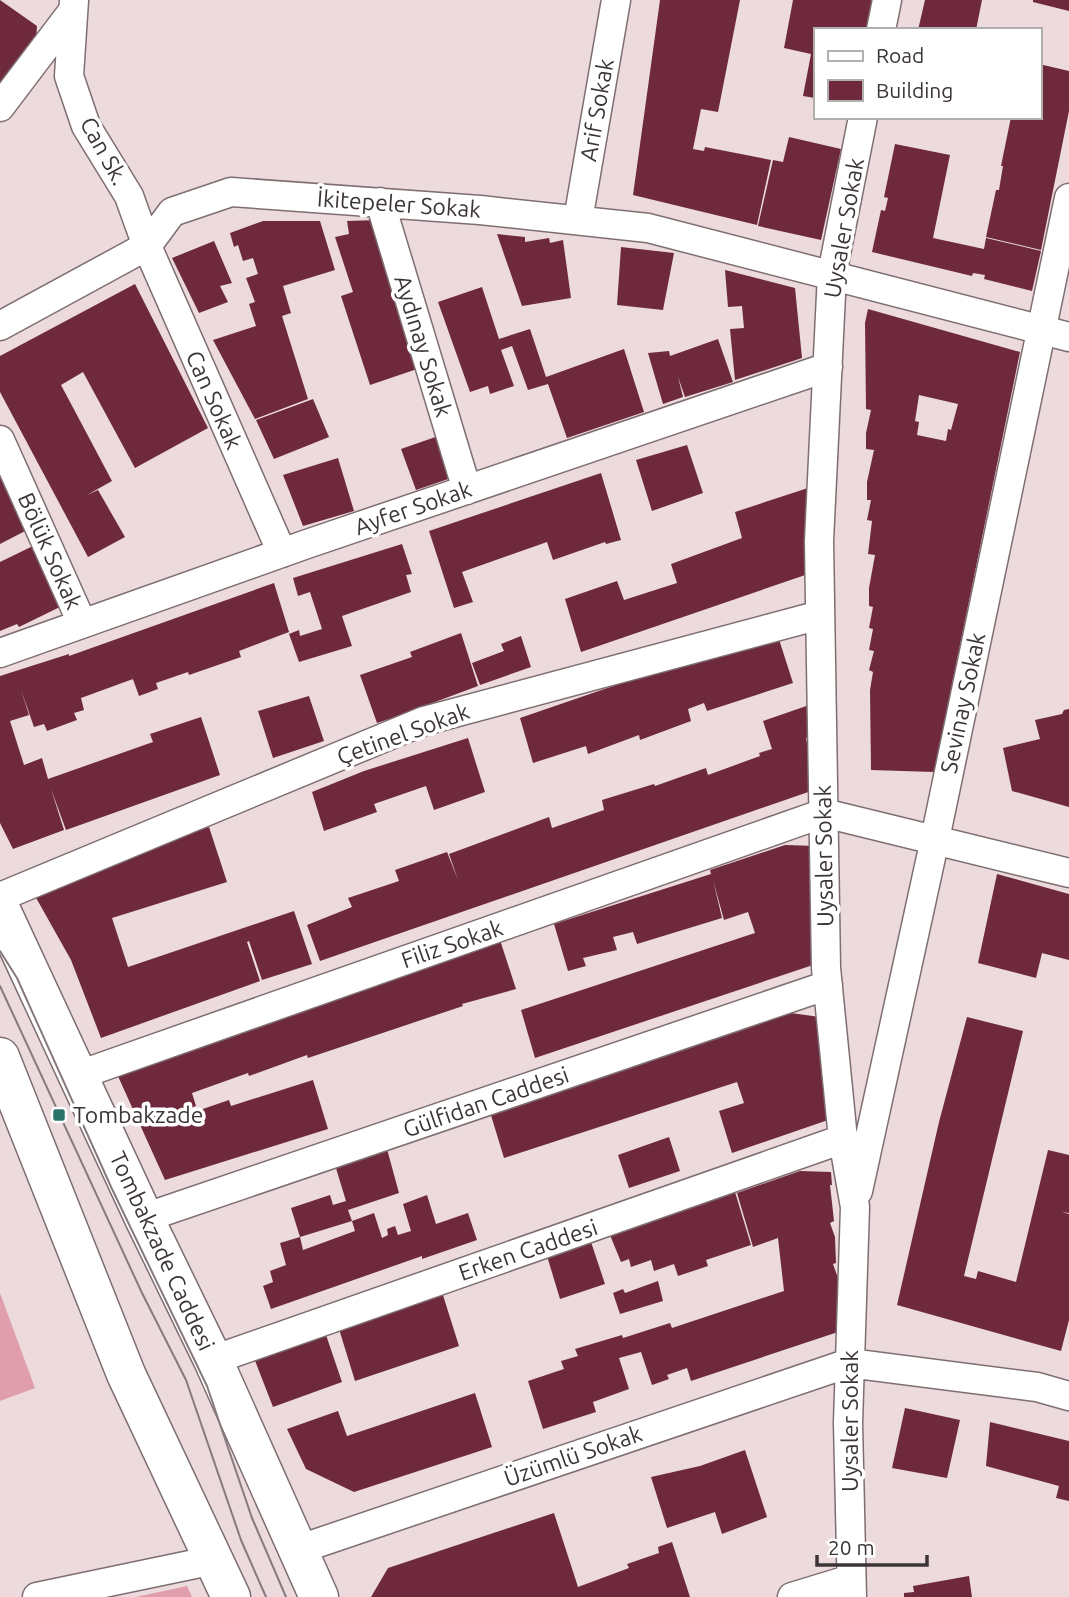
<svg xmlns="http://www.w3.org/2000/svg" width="1069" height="1597" font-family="Ubuntu,sans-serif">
  <rect width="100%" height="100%" fill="#ecdadd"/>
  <path fill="#e09dab" d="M0 1293 35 1388 0 1401Z
    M187 1586 192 1597H136Z"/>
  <path fill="#6e293d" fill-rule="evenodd" d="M0 0 37 26 36 40 0 86Z
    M660 0H740L718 112 701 109 693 149 704 151 705 147 771 160 757 225 633 195Z
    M793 0H873L866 30H815V98L803 96 811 54 784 48Z
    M925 0H982L976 30H918Z
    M1033 0H1069V11L1033 2Z
    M1039 64 1069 71V111L1041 250 986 237 996 190H999L1003 166H1001L1011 117H1039Z
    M789 137 841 149 821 240 758 226 773 160 783 162Z
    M895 144 950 155 933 238 984 249 986 238 1041 251 1032 291 984 279 985 275 973 273 972 276 872 252 881 210 885 211 888 198 884 197Z
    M377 220 423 367 370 385 341 296 353 292 335 237 349 234 347 221Z
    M263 221H320L335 270 283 286 291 313 282 316 308 399 255 419 213 340 256 326 249 304 255 302 246 278 258 274 253 258 243 261 238 245 234 247 230 233Z
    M497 234 525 237V242L549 238 550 243 563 240 571 298 522 306Z
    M214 241 232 283 220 286 228 302 199 313 172 258Z
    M621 247 674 253 663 310 617 305Z
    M725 270 795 288 802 358 735 380 730 329 744 328 742 306 728 307Z
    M135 284 208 428 135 468 83 372 61 385 112 481 87 495 98 490 125 537 88 557 0 392V356Z
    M482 287 499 339 530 329 546 377 624 349 644 412 567 438 548 384 528 390 512 346 501 350 514 386 490 394 488 386 470 392 438 302Z
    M868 309 1020 352 934 772 871 770 870 690 873 672 869 670 874 651 869 650 873 629 869 628 873 607 869 606V588L875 555 868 554 872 521 867 520 871 500H867V482L874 450 866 449V433L871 410 866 409 865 323ZM919 395 958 404 951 430 948 429 946 441 917 435 919 422 915 421Z
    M718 339 733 382 685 397 678 377 683 397 663 404 648 353 669 351 670 356Z
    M313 399 329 437 274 459 256 420Z
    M444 434 457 476 416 490 401 449Z
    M687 445 703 493 652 511 636 460Z
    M338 458 354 511 303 526 283 475Z
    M0 473 29 529 0 544Z
    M601 473 621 540 606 544 605 542 553 560 547 542 462 572 473 602 454 608 429 531Z
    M808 488 811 573 581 652 565 599 617 581 624 600 677 583 671 564 742 538 735 512Z
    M37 544 68 603 19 627 17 624 0 631V562Z
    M402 544 412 574 406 575 411 592 342 616 352 646 299 662 289 634 299 630 300 636 322 629 310 592 298 596 293 578Z
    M274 583 289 632 239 651 241 657 189 675 188 672 156 683 158 689 139 696 130 671 133 679 81 698 84 710 74 713 77 720 47 731 44 724 34 727 21 690 29 715 10 721 24 765 42 758 48 779 153 742 150 734 201 717 220 775 66 830 51 789 64 830 13 849 0 823V676L69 654V656Z
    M776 630 793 683 707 711 704 703 688 709 691 721 640 740 639 735 588 754 586 746 533 763 520 718Z
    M461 633 478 686 427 705 428 706 377 723 360 675 412 657 410 652Z
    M521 636 531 667 480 685 472 663 504 651 501 644Z
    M309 696 324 741 273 758 258 711Z
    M815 703V735L806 738 817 789 320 961 307 925 352 907 348 898 399 881 395 870 447 852 458 880 449 854 549 817 552 828 604 810 602 800 654 784 655 786 706 768 708 775 760 756 759 753 772 749 763 721Z
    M1069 709V807L1012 791 1003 748 1040 739 1035 720 1062 714 1064 710Z
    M468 738 485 792 434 810 426 786 374 804 377 812 324 831 312 792 364 771Z
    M209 827 227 882 112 918 128 967 294 911 312 964 262 980 249 941 247 942 260 981 101 1038 71 960 30 887Z
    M785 845 816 846 825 961 535 1058 521 1010 755 933 748 912 724 920 713 880 722 918 637 944 633 932 613 937 617 950 583 958 586 966 568 971 554 924 711 874 710 870Z
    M997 874 1069 894V960L1042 953 1036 978 978 963Z
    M500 940 516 989 462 1004 463 1006 308 1058 307 1055 249 1076 248 1073 192 1093 196 1106 185 1110 188 1120 199 1117 197 1111 229 1100 231 1106 313 1080 328 1129 165 1180 117 1074Z
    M791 1013 827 1018 831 1119 732 1153 719 1111 744 1103 737 1082 504 1158 490 1112Z
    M967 1017 1023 1031 964 1276 976 1279 978 1271 1016 1282 1048 1150 1069 1155V1213L1062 1212 1069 1214V1320L1061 1351 897 1305 939 1122Z
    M669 1137 680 1171 629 1188 618 1155Z
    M387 1149 399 1193 348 1210 352 1221 300 1237 291 1208 330 1195 333 1205 346 1201 335 1165Z
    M800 1171 831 1172 832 1185H830L834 1221 830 1223 835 1237 836 1263 833 1264 838 1278 839 1308 837 1309 841 1331 691 1381 687 1368 667 1375 669 1379 652 1385 641 1352 619 1358 629 1389 593 1402 596 1412 543 1429 528 1381 564 1369 561 1361 578 1356 575 1349 622 1335 623 1338 670 1323 672 1328 784 1291 778 1238 753 1247 737 1193Z
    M735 1192 751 1245 706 1260 708 1266 678 1276 674 1264 654 1271 651 1260 631 1267 629 1259 621 1262 610 1235Z
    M427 1195 436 1224 468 1213 477 1240 422 1259V1256L271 1309 263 1286 273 1282 270 1271 286 1265 280 1243 300 1237 303 1250 355 1231 352 1221 374 1213 382 1238 388 1235 387 1229 395 1226 398 1235 411 1231 403 1204Z
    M591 1242 605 1284 560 1299 547 1256Z
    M658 1281 663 1301 620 1314 613 1293 623 1289 625 1293Z
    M442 1292 459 1346 355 1381 339 1329Z
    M325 1332 342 1382 273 1407 254 1358Z
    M475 1393 492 1447 354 1492 306 1469 287 1429 338 1411 347 1436Z
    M905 1408 960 1420 947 1478 892 1468Z
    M990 1422 1069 1441V1501L1056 1498 1059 1486 986 1466Z
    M745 1450 767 1517 722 1534 715 1512 667 1528 651 1477 700 1466Z
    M554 1513 578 1587 629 1568 627 1564 659 1553 658 1547 672 1542 690 1597H371L388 1568Z
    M969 1576 972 1597H904V1593L914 1592 913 1586Z"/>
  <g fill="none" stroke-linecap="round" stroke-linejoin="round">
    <g stroke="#7e6e71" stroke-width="31">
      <path id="street" d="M74 0 69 76 86 126 129 196 147 246 282 553
        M881 30 887 0
        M0 107 72 12
        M380 202 467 490
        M578 220 616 0
        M0 326 147 246 172 212 231 192 480 210 648 228 1069 337
        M0 440 82 623
        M0 653 307 544 828 367
        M824 813 1069 873
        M0 897 424 721 820 615
        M79 1075 824 813
        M858 1191 935 839 1069 198
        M144 1218 828 985
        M213 1360 843 1139
        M297 1550 849 1363 1037 1387 1069 1396
        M37 1597 214 1560
        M792 1597 851 1579
        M852 1597 848 1423 855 1207 843 1139 826 968 819 541 832 274 863 117"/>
    </g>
    <g stroke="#7e6e71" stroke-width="41">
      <path id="secondary" d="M0 908 144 1218 213 1360 319 1597
        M0 1057 126 1374 231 1597"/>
    </g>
    <use href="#street" stroke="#fff" stroke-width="28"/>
    <use href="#secondary" stroke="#fff" stroke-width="38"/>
    <path stroke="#867a7d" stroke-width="2" d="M0 951 17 978 112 1189 207 1386 252 1518 286 1597
      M0 986 142 1293 186 1380 241 1540 266 1597"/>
  </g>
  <rect fill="#2c736b" stroke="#fff" stroke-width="2.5" x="52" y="1108" width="14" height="14" rx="3.5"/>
  <g text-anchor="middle" stroke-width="7" stroke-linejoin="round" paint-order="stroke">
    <g font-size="23" fill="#3c3537" stroke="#fff">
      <text transform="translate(597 110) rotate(-80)" y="8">Arif Sokak</text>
      <text transform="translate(104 151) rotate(61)" y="8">Can Sk.</text>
      <text transform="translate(399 204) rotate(4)" y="8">İkitepeler Sokak</text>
      <text transform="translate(844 228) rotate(-80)" y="8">Uysaler Sokak</text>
      <text transform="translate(423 346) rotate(73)" y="8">Aydınay Sokak</text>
      <text transform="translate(214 400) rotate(66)" y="8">Can Sokak</text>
      <text transform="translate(413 508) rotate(-19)" y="8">Ayfer Sokak</text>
      <text transform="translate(50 551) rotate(66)" y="8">Bölük Sokak</text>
      <text transform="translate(963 703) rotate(-78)" y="8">Sevinay Sokak</text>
      <text transform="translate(403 734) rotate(-20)" y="8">Çetinel Sokak</text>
      <text transform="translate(824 856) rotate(-91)" y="8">Uysaler Sokak</text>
      <text transform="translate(452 944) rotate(-19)" y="8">Filiz Sokak</text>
      <text transform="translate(486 1102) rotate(-19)" y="8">Gülfidan Caddesi</text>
      <text transform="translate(528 1250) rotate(-19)" y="8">Erken Caddesi</text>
      <text transform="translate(162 1251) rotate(65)" y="8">Tombakzade Caddesi</text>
      <text transform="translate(850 1421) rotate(-90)" y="8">Uysaler Sokak</text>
      <text transform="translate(573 1456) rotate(-19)" y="8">Üzümlü Sokak</text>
    </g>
    <g font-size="23" fill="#3c3537" stroke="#fff" text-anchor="start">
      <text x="73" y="1123">Tombakzade</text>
    </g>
  </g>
  <rect x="814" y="28" width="228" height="91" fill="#ffffff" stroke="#b1aeaf" stroke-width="2"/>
  <rect x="828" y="51" width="35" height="10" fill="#ffffff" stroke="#b1aeaf" stroke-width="2"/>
  <text x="876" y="63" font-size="21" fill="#3c3537">Road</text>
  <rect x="828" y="80" width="35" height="21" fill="#6e293d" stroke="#b1aeaf" stroke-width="2"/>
  <text x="876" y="98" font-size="21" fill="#3c3537">Building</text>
  <path d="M817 1555v10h110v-10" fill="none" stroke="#3c3537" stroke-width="3.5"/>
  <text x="828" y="1555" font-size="21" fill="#3c3537" stroke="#ffffff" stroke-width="5" paint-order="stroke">20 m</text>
</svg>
